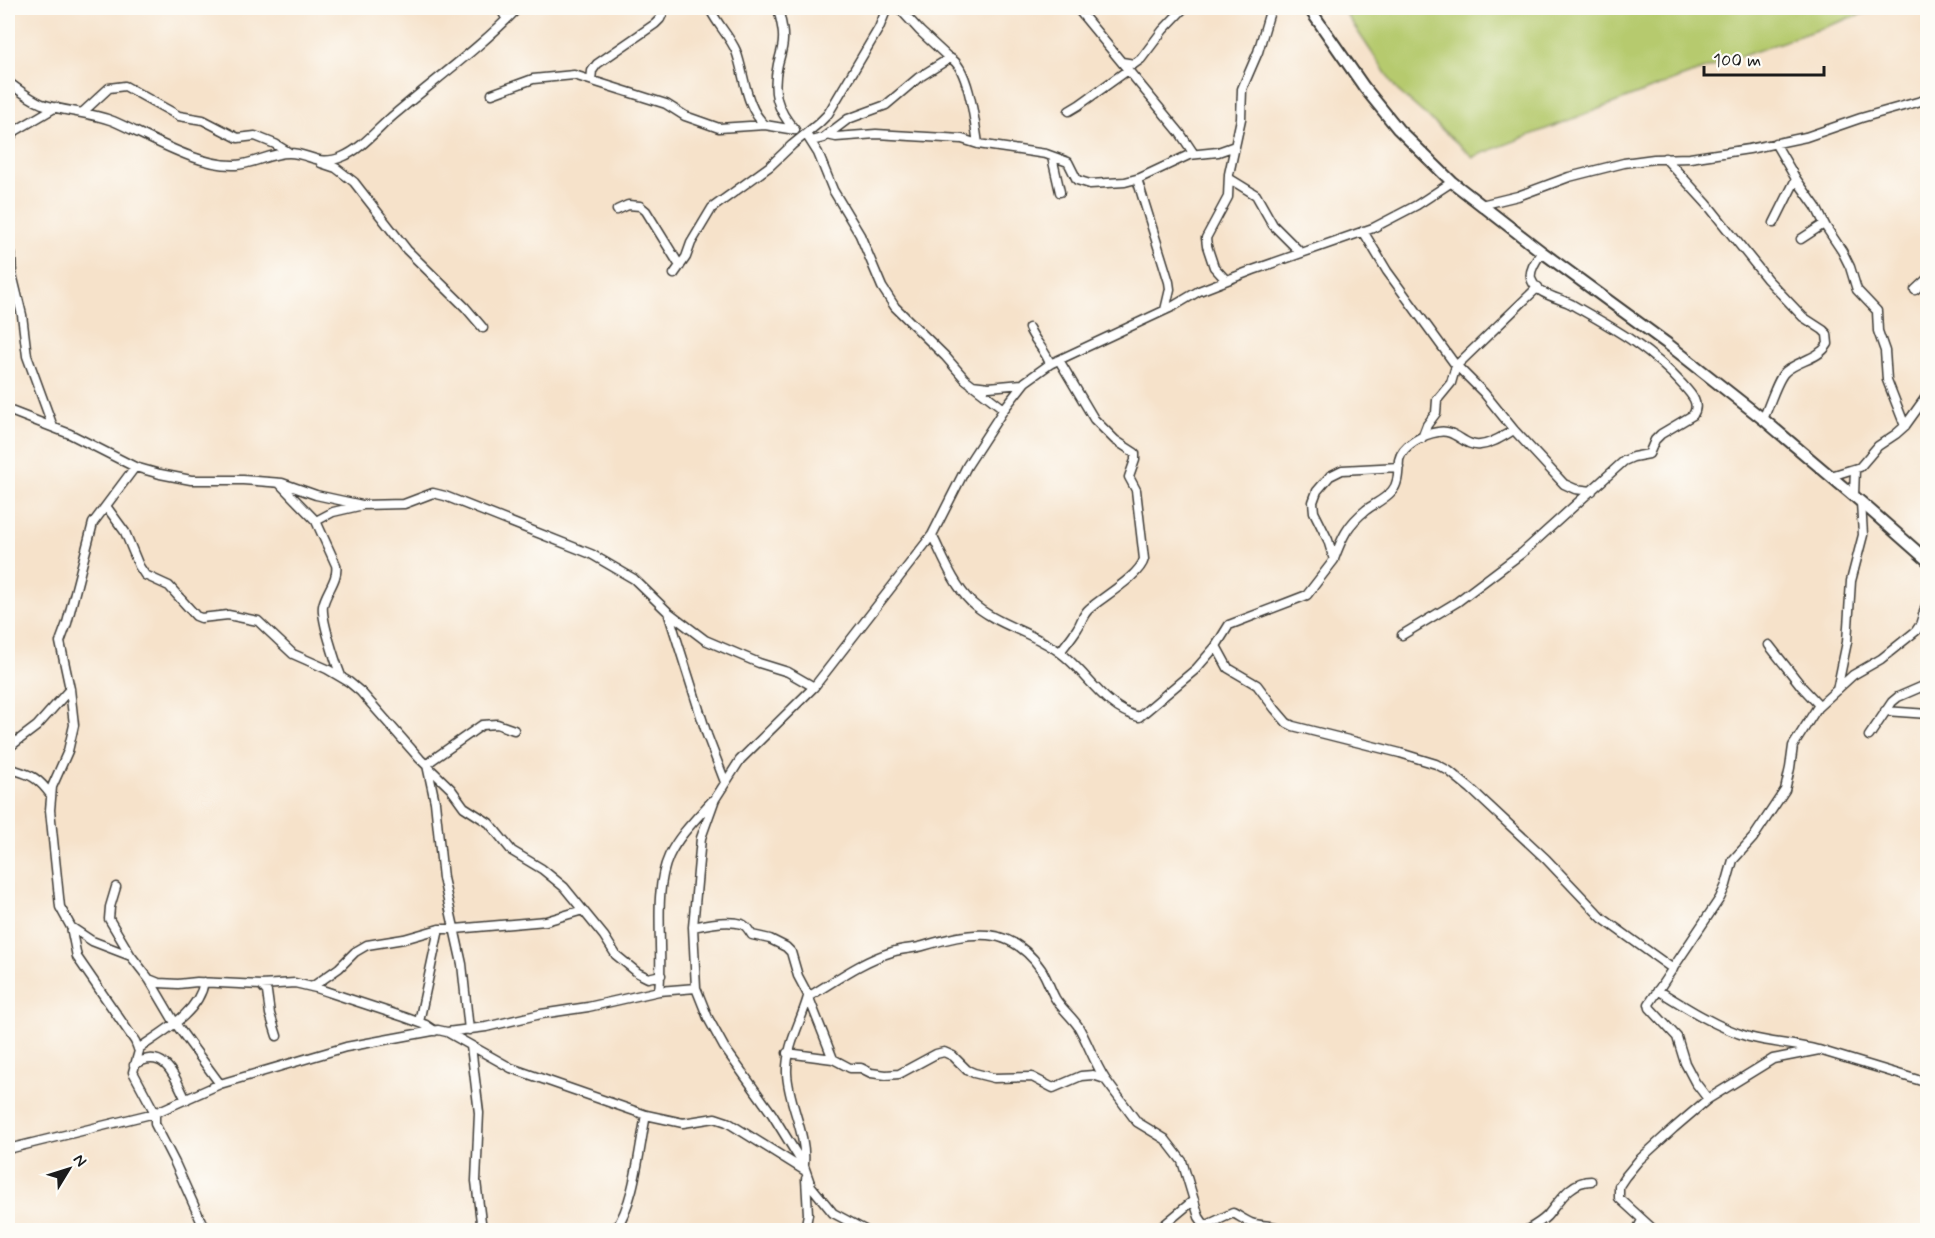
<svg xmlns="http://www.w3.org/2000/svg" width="1935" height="1238" font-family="Mynerve,sans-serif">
  <rect width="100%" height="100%" fill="#fdfcf7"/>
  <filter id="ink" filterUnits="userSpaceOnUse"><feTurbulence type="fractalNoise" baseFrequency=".0167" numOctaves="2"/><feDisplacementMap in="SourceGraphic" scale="12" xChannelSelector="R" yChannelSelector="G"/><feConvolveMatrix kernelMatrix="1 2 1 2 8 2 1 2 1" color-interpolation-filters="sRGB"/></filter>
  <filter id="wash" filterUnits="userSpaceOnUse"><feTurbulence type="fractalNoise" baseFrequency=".008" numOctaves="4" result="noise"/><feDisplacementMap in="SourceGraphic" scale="24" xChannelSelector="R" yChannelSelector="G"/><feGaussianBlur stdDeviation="1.35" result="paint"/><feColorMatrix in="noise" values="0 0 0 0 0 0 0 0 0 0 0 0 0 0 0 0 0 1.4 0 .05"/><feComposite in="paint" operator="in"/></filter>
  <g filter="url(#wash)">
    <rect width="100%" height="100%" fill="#f6e2ca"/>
    <path fill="#b6ca6e" stroke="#697345" stroke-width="1.5" d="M1342 8H1879L1677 79 1473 157 1397 90Z"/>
  </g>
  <g filter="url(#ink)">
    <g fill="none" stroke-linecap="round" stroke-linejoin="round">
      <g stroke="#3d3a36" stroke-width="11">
        <path id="minor" d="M500 8 506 18
          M705 8 711 11C718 25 730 37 736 51 745 75 745 107 765 125
          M778 8C780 18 784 30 783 40 783 48 780 56 778 64 772 91 776 109 795 130
          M899 8 920 31 949 58
          M1077 8 1180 133 1194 154
          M1122 62 1134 64 1141 59 1163 30 1184 8
          M591 80 592 71 597 64 655 24 660 19 665 8
          M8 82C19 90 30 99 42 104 65 112 90 112 113 121 148 136 198 167 236 165 254 164 270 153 289 153 310 153 317 167 342 157 362 149 378 128 395 114 436 79 481 47 518 8
          M492 94 533 79 574 75 666 104 685 116 719 128 765 125 795 130
          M1069 111 1079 105 1128 70
          M83 112 109 88 125 86 179 116 203 120 238 138 255 136 275 144 288 152
          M806 134 818 153 833 190 860 235 882 287 895 307 945 356 965 379 1004 409
          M827 135 836 137 876 134 962 139 978 144 1046 154 1068 162 1077 180 1090 184 1125 182 1140 178 1189 155 1218 152 1235 146
          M8 140 15 131 56 107
          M811 141 823 138 848 119 886 105 918 78 950 58C969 67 975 124 978 144
          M1775 143 1796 179 1816 207 1826 227 1842 251 1850 267 1857 290 1877 311 1878 331 1885 351 1887 380 1905 426
          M1052 157 1060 192
          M1665 158 1707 204 1767 279 1803 317 1823 330 1827 334 1828 344C1818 360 1798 360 1785 372 1777 379 1769 407 1763 419
          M321 163 336 168 354 182 407 250 465 307 483 328
          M1137 179 1169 282 1170 289 1165 310
          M1230 179 1256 195 1273 225 1301 253
          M1481 205 1518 196 1569 177 1624 163 1654 159 1690 158 1749 149 1806 137 1861 118 1928 99
          M617 210 628 205 640 206 646 211 680 266
          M1774 223 1796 179
          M1363 231 1387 271 1454 363 1484 393 1514 430 1564 484 1575 489 1592 491
          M1801 239 1824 224
          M8 245 11 253 12 274 22 315 27 356 53 427
          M674 274 686 257 691 243 712 208 770 166 792 145 819 123 828 114 879 28 887 8
          M1226 280 1214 267 1207 246 1206 238 1228 197 1229 174 1241 119 1242 89 1258 52 1271 8
          M1915 290 1928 278
          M8 295 18 302
          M1029 328C1035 342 1046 351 1050 364
          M1059 360 1094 419 1115 440 1135 453V460L1129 477 1136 490 1144 559C1140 576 1102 597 1089 609 1082 615 1082 622 1077 629 1072 637 1066 644 1060 652
          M972 385 989 387 1022 384
          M8 410 70 434 135 467 160 474 191 480H243L282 483 316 495 362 505 404 504 433 493 445 496 591 554 634 579 668 612 705 640 759 663 788 672 814 687
          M1422 438 1427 425 1436 413 1437 400 1451 383 1456 366 1538 287
          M135 467 93 523 67 623 60 642 70 689 74 725 68 751 52 787 50 810 60 907 71 927 77 957 135 1041 139 1051 133 1072 155 1113V1124L175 1163 205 1230
          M1831 476 1860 467 1878 446 1896 434 1905 426 1928 394
          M279 483 316 521 336 565C339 579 325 593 323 606 321 619 336 663 341 676
          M1854 496 1855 469
          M106 506 125 532 139 566 145 575 169 586 196 616 201 618 228 615 258 621 293 654 327 669 349 682 361 692 420 759 451 789 464 807 489 823 512 851 542 869 564 887 604 936 616 955 638 973 648 978 661 975
          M316 521 333 512 359 506
          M932 535C943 557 953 584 971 602 995 624 1031 632 1058 651 1086 670 1103 708 1139 717L1196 669 1216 646 1229 625 1307 595 1334 560 1328 540 1314 512 1313 502 1317 491 1330 476 1342 470 1399 467
          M1334 559C1342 538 1347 525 1366 510 1374 504 1385 499 1392 491 1399 483 1398 471 1399 460 1402 445 1424 434 1438 432 1455 428 1464 447 1480 445 1492 444 1503 436 1514 430
          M668 612 707 735 725 782
          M1402 635 1457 602 1522 553 1624 461 1633 457 1649 454 1655 440 1661 434 1693 415C1701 403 1690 393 1682 384 1649 347 1613 328 1571 304 1559 298 1537 294 1532 281 1527 272 1537 259 1542 252
          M1769 645 1802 687 1819 705
          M1216 646 1228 668 1257 685 1275 709 1287 723 1293 726 1400 753 1436 764 1449 771 1471 789 1546 859 1602 918 1673 969
          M1837 690 1847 642 1851 581 1863 535 1861 502
          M1885 711 1928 714
          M1869 736 1892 702 1898 697 1928 684
          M8 748 37 726 70 689
          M8 768C30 775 36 775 51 795
          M116 887 110 907 109 919 131 956
          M71 927 92 941 131 956 149 979 175 1023 220 1084
          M693 927C706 924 729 920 742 924 747 926 749 931 752 935L770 939 786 947 791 952 798 976 807 993 833 1059
          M149 979 159 983 178 984 197 982 261 985 295 983 316 988 404 1017 426 1025 435 1031
          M261 985 267 992 270 1014 277 1036
          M312 987 339 968 355 952 367 945 404 939 439 929H455L546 921 583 910
          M1658 990C1685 1007 1718 1028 1749 1037 1772 1043 1796 1044 1818 1050
          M659 991C664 949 652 893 669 856 679 835 697 818 712 801
          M419 1022 439 929
          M469 1030 462 964 443 878 435 802 427 765 432 760 482 725 497 724 514 730
          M447 1032 511 1068 646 1115 683 1123 715 1118 727 1122 804 1170
          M471 1046 479 1113 476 1181 482 1230
          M138 1049C162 1032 199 1013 204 982
          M787 1053 833 1059 850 1068H861L871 1073 886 1075 899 1074 936 1054 944 1052 953 1056 967 1070 974 1073 994 1078 1032 1077 1053 1088 1081 1076 1093 1075 1105 1079 1137 1122 1165 1139 1182 1161 1199 1217 1208 1230
          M134 1065C165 1045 175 1078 186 1100
          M1708 1099 1695 1082 1685 1063 1677 1037 1650 1008 1649 1004 1720 898 1726 885 1733 860 1753 838 1785 790 1790 768 1793 746 1817 708 1853 675 1881 659 1916 631 1920 625 1928 599
          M8 1149 155 1113 220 1084 346 1047 438 1030 447 1032 486 1027 541 1014 588 1007 659 991 696 988
          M804 1164C807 1133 788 1103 787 1073 786 1046 801 1022 808 997 835 981 862 961 892 952 902 948 913 949 923 946 970 932 1009 923 1041 969 1047 978 1050 989 1055 998 1061 1008 1071 1016 1078 1026 1088 1043 1094 1062 1105 1079
          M1205 1226 1233 1213C1239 1216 1244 1220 1251 1223 1262 1227 1274 1224 1284 1230
          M615 1230C635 1202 639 1149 646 1115
          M805 1230 808 1214 806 1179
          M865 1230 833 1213 811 1186 804 1166 772 1114 724 1047 708 1018 696 988 693 927 701 838 715 799 740 760 814 687 932 535 967 466 1004 409 1025 382 1050 364 1172 307 1199 291 1253 270 1373 228 1417 205 1452 182
          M1158 1230 1194 1200
          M1527 1230C1534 1226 1541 1222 1547 1216 1559 1202 1570 1181 1591 1181
          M1637 1230 1642 1220
          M1654 1230 1619 1198V1186L1625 1177 1639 1160 1674 1128 1708 1099 1773 1059 1819 1050 1928 1083"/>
      </g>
      <g stroke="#3d3a36" stroke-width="14">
        <path id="major" d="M1309 8 1364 87 1398 129 1452 182 1542 252 1669 345 1763 419 1861 502 1928 561"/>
      </g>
      <use href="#minor" stroke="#fff" stroke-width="8"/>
      <use href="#major" stroke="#fff" stroke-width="10"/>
    </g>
  </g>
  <rect width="1935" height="1238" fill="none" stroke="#fdfcf7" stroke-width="30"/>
  <g transform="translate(69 1169) rotate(52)" stroke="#fdfcf7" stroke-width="4.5" paint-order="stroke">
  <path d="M0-4.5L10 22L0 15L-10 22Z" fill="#1c1c1c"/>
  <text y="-9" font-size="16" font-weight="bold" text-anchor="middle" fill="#1c1c1c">N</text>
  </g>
  <path d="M1704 66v9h120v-9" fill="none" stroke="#1c1c1c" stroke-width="3"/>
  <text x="1713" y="66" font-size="18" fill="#1c1c1c" stroke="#fdfcf7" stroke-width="4.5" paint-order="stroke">100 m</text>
</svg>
